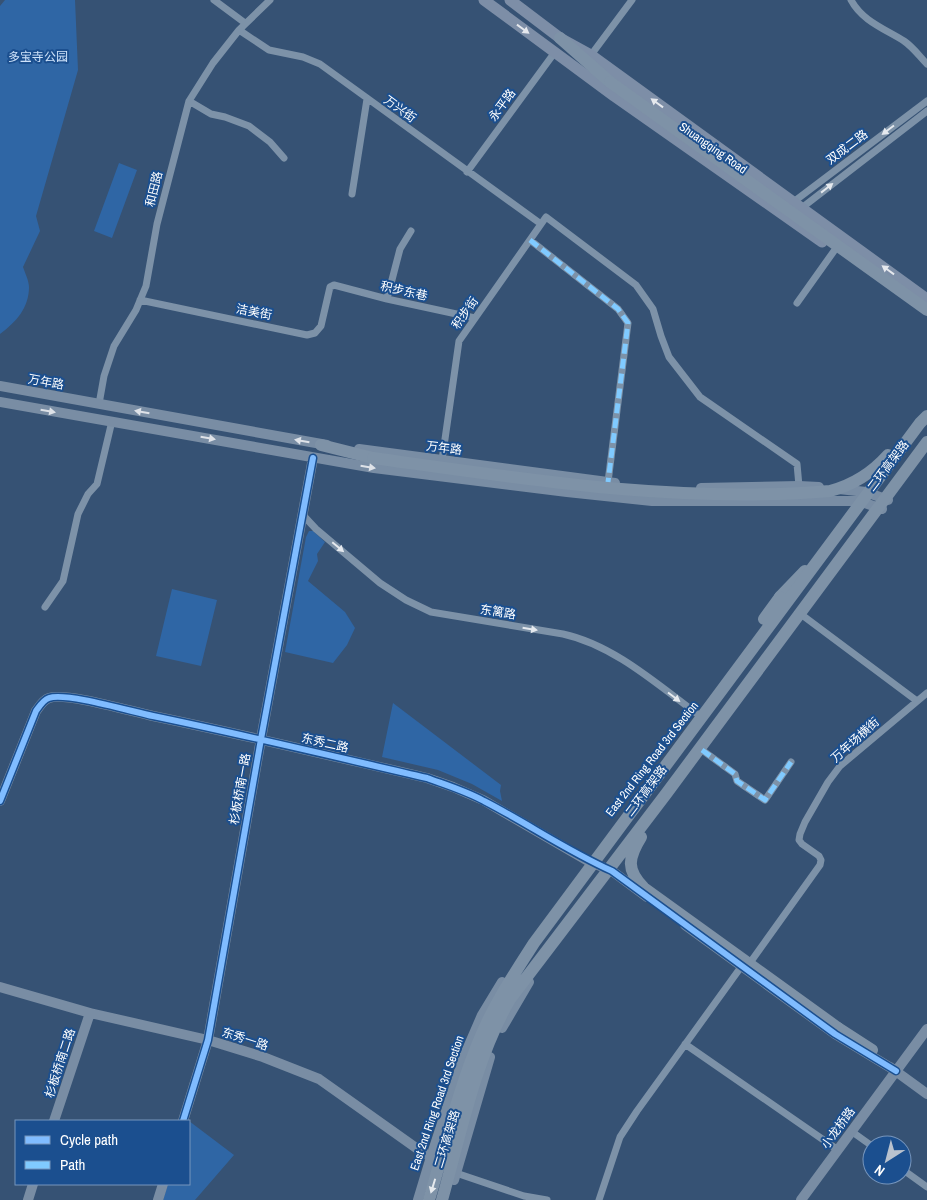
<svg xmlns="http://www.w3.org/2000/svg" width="927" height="1200" font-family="'Archivo Narrow','Noto Sans SC',sans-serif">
  <rect width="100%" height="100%" fill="#365274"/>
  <path fill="#2f66a5" d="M5 0H75L78 70 36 216 40 231 23 267C25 273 29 281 29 287 29 308 16 322 0 334V6Z
    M119 163 137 170 112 238 94 231Z
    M309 531H313L325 542 317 554 318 561 308 581 345 612 355 628 347 645 333 663 285 652 306 537Z
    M172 589 217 600 201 666 156 656Z
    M393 703 501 785 500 791 502 801 472 784 438 770 382 757Z
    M189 1121 234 1155 195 1200H163L168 1184H189Z"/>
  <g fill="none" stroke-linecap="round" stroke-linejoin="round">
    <path stroke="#7d92a8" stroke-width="7" d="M214 0 245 23
      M851 0C862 21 885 29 904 41 913 47 920 57 927 64
      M239 30 269 50 303 57 320 64 541 224
      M591 55 632 0
      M189 101 211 114 225 117 249 126 270 142 284 158
      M467 172 555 52
      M352 194 367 99
      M792 203 927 101
      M799 210 927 111
      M530 240 618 309 628 323 608 482
      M387 299 400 249 411 231
      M140 300 307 335 315 333 321 326 330 287 334 285 387 299 475 318
      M797 303 834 251
      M99 404 104 376 114 346 136 310 146 286 157 224 189 101 213 63 239 30 270 0
      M442 460 459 341 546 217 636 285 653 309 661 336 669 357 700 397 797 464 799 486
      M302 514 316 529 380 583 406 600 431 612 563 634C614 645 659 686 700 716
      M45 607 63 581 78 514 88 494 97 484 112 421
      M802 615 917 701
      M702 750 735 774 737 781 765 800 791 762
      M752 960 820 865 821 860 819 856 802 844 799 840 800 834 805 822 828 782 840 766 927 693
      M685 1044 838 1150
      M851 1131 872 1146
      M902 1169 927 1187
      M456 1173 524 1196 547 1200
      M599 1200 620 1137 637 1111 741 967"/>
    <path stroke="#798da4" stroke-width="10" d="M0 386 327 445
      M0 402 374 468 567 492 652 501H859L882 509
      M359 449 615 483
      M701 488 799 486 819 487
      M839 489 866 492 888 500
      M0 801 36 711C39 707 43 700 49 698 66 692 133 712 153 716 245 735 336 757 427 778L453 787 483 800 588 861 612 871 647 897
      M685 925 835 1034 896 1071
      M0 987 90 1013 208 1040 263 1057 319 1079 419 1150 436 1160
      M502 1028 529 982
      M890 1067 927 1094
      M54 1121 90 1013
      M183 1121 208 1040 261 739 313 458
      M454 1180 490 1057
      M28 1200 33 1184
      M158 1200 163 1184
      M418 1200 431 1157 463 1059 482 1015 502 982
      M801 1200 927 1029"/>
    <path stroke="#7d8ea7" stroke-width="11" d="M484 0 614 96 822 242
      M510 0 560 38 591 55 927 299"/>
    <path stroke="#7e92a7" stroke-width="12" d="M560 38 610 82
      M321 445 373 458
      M780 597 805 571
      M838 1028 872 1050"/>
    <path stroke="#7e92a7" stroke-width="12" d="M610 82 927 310
      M373 458C524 479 677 504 830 491 853 485 872 473 888 455
      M764 619 780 597
      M641 837C628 858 626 870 644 888L838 1028
      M429 1200C445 1146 459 1087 481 1036 495 1002 515 973 534 943L920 423 927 416
      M442 1200C461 1133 475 1060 510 999L666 794 927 442"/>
    <path stroke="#80caff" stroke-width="5" stroke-dasharray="10 5" stroke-linecap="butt" d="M530 240 618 309 628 323 608 482
      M702 750 735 774 737 781 765 800 791 762"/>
    <g stroke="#1b4f8f" stroke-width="9">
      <path id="cycleway" d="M0 801 36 711C39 707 43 700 49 698 66 692 133 712 153 716 245 735 336 757 427 778 446 785 466 791 484 801 527 823 567 851 612 871L835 1034 896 1071
        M183 1121 208 1040 261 739 313 458"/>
    </g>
    <use href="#cycleway" stroke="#80bcff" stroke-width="6"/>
  </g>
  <defs><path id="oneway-solid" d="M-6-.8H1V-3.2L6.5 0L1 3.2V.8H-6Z" transform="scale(1.25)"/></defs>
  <g fill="#e5e8ed">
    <use href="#oneway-solid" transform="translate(523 29) rotate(36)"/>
    <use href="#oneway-solid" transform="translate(657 103) rotate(-144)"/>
    <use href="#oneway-solid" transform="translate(888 270) rotate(-144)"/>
  </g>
  <g fill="#e5e9ee">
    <use href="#oneway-solid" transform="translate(888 130) rotate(143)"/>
    <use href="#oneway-solid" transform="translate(827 188) rotate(-38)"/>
    <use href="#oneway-solid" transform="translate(338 547) rotate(40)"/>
    <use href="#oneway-solid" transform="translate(530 629) rotate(9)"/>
    <use href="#oneway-solid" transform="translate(674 697) rotate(37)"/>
  </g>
  <g fill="#dee2e8">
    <use href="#oneway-solid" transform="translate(48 411) rotate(10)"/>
    <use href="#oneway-solid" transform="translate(142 412) rotate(-170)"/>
    <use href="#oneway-solid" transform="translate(208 438) rotate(10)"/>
    <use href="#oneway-solid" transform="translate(302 441) rotate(-170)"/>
    <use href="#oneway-solid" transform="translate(368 467) rotate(9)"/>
  </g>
  <use fill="#e5e9ed" href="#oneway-solid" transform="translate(433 1186) rotate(107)"/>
  <g text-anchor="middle" stroke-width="4" stroke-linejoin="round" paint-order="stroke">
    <g font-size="12" fill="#cfe3fa" stroke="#1b4f8f">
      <text x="38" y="61">多宝寺公园</text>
    </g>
    <g font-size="12" fill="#fff" stroke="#1b4f8f">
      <text transform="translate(502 105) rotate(-54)" y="4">永平路</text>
      <text transform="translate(400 109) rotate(36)" y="4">万兴街</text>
      <text transform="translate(847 147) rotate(-37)" y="4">双成二路</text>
      <text transform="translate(713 148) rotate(35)" y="4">Shuangqing Road</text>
      <text transform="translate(154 189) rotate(-76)" y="4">和田路</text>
      <text transform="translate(404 291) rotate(13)" y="4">积步东巷</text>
      <text transform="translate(254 312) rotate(11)" y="4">洁美街</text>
      <text transform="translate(465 313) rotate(-55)" y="4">积步街</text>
      <text transform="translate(46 382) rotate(10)" y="4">万年路</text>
      <text transform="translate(444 448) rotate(7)" y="4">万年路</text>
      <text transform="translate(888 466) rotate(-53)" y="4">二环高架路</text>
      <text transform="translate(498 612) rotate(9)" y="4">东篱路</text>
      <text transform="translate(855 740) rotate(-42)" y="4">万年场横街</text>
      <text transform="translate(325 743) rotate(13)" y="4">东秀二路</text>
      <text transform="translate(652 759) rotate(-52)" y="4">East 2nd Ring Road 3rd Section</text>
      <text transform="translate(240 789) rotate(-80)" y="4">杉板桥南一路</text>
      <text transform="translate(646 791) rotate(-53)" y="4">二环高架路</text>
      <text transform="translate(245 1039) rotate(18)" y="4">东秀一路</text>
      <text transform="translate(60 1063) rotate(-72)" y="4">杉板桥南二路</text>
      <text transform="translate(437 1103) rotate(-71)" y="4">East 2nd Ring Road 3rd Section</text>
      <text transform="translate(838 1128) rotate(-54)" y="4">小龙桥路</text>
      <text transform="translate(447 1139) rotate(-73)" y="4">二环高架路</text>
    </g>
  </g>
  <rect x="15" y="1120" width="175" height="65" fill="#1b4f8f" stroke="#7695bc"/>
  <rect x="25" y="1136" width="25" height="8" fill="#80bcff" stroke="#7695bc"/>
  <text x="60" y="1145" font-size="15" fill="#ffffff">Cycle path</text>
  <rect x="25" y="1161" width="25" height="8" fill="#80caff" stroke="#7695bc"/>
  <text x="60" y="1170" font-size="15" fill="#ffffff">Path</text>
  <g transform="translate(887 1160) rotate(216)"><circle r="24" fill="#1b4f8f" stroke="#7695bc"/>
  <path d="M0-4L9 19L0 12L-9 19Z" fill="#b9c2ce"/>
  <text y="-8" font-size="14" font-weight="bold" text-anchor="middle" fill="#ffffff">N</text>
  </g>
</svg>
